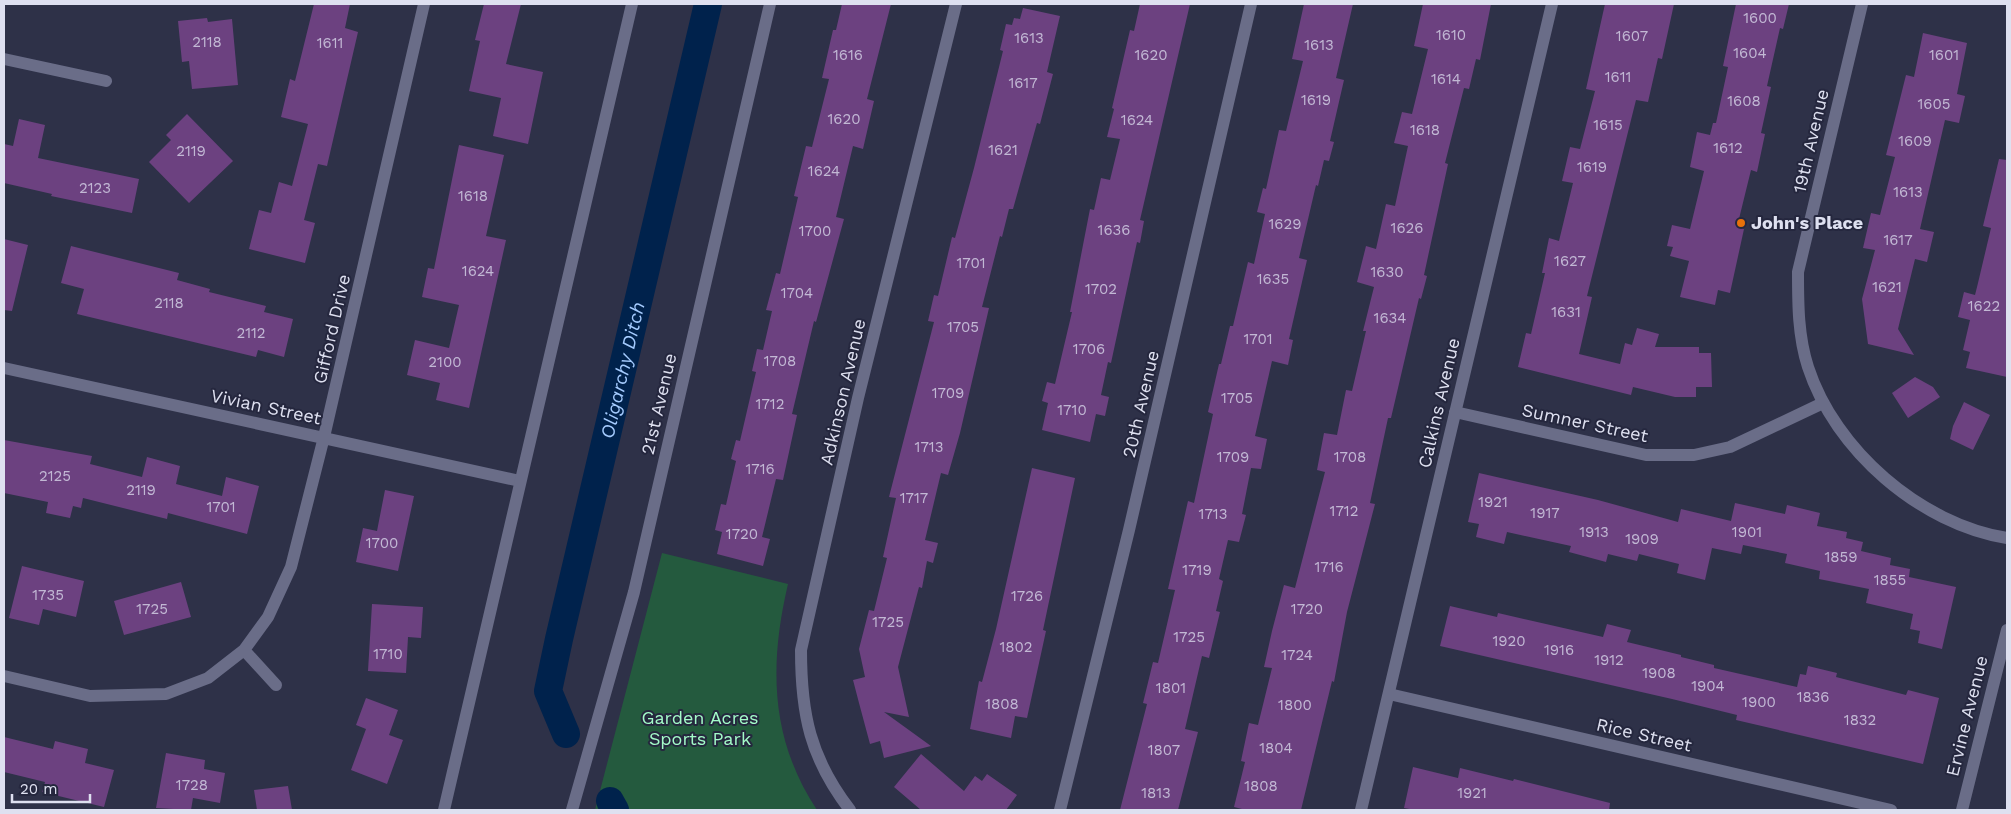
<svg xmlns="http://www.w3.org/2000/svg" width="2011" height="814" font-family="'Work Sans',sans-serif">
  <rect width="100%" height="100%" fill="#2e3148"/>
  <path fill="#245a3e" d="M662 553 788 584C769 665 770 739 817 810H595Z"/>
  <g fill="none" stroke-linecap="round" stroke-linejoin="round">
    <g stroke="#00224c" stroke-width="28">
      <path id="s1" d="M566 734 548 691 559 639 708 4"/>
      <path d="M610 801 615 810"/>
    </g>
  </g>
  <path fill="#6c4180" d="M314 4H350L345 28 358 32 327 166 318 164 304 220 315 223 305 263 249 249 259 210 271 213 279 182 292 186 308 124 281 117 290 79 295 81Z
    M484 4H521L506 64 543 72 528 144 493 136 501 98 469 91 480 41 475 40Z
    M842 4H891L867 99 874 101 863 149 853 146 836 217 844 219 816 322 814 321 792 414 797 415 783 480 776 479 762 537 770 539 763 566 717 554 722 532 715 530 721 504 726 505 736 461 731 459 736 440 740 441 756 372 752 371 757 349 763 350 772 311 766 310 776 273 780 274 798 197 794 196 806 146 812 147 829 79 822 78 833 30H836Z
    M1140 4H1190L1140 220 1144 221 1140 243 1137 242 1111 363 1108 362 1101 395 1109 397 1105 416 1096 414 1090 442 1042 430 1048 403 1042 401 1047 382 1055 384 1072 312H1070L1090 209 1094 210 1101 178 1110 180 1120 139 1107 137 1114 109 1112 108 1130 30 1134 31Z
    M1304 4H1353L1336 78 1344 80 1330 141 1334 142 1329 161 1324 160 1318 186 1316 185 1299 258 1307 260 1289 339 1293 340 1288 365 1272 361 1255 436 1267 439 1261 469 1251 468 1242 514 1246 515 1239 542 1228 540 1219 579 1223 581 1216 611 1220 612 1209 658 1202 656 1185 729 1198 732 1178 810H1120L1147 704 1143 703 1153 662 1158 663 1175 590 1168 589 1188 501 1194 503 1213 414 1208 412 1219 364H1221L1230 326H1233L1248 262 1254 264 1265 214 1257 212 1263 188 1266 189 1279 130 1286 131 1303 61 1292 59Z
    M1423 4H1491L1480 60 1476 59 1469 89 1464 88 1445 163 1448 164 1424 275 1427 276 1421 299 1419 298 1391 418H1388L1370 503 1375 504 1347 612 1334 682 1332 681 1301 810H1246L1234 807 1245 762 1241 761 1249 723 1258 725 1272 668 1264 667 1272 631 1284 585 1295 588 1325 472 1317 470 1324 433 1337 435 1346 390 1352 391 1366 331H1363L1374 287 1357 282 1366 246 1376 249 1386 204 1395 206 1408 146 1394 143 1402 112 1412 114 1428 49 1414 46Z
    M1605 4H1674L1662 59 1658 58 1648 102 1636 100 1587 296 1592 297 1579 354 1620 364 1625 343 1632 345 1637 328 1659 334 1655 347H1699V353H1711L1712 387H1696V397H1675L1633 387 1631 395 1518 367 1526 333 1531 334 1545 273H1542L1549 238 1559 241 1573 183 1562 181 1570 147 1580 149 1595 91 1586 89Z
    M1736 4H1789L1783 29 1780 28 1767 86 1771 87 1761 133 1765 134 1757 172 1751 170 1737 227 1744 229 1730 293 1718 290 1715 305 1680 297 1689 261 1670 256 1673 247 1667 246 1672 225 1690 229 1704 171 1690 167 1697 132 1710 135 1713 123H1716L1728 67 1723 66Z
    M1023 8 1060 16 1047 72 1053 74 1040 124 1037 123 1013 209H1009L1002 237 1000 236 982 307 989 308 960 433 948 475 941 473 925 540 938 543 933 563 927 561 922 588 919 587 898 667 909 717 884 712 931 746 884 758 880 741 870 744 859 703 853 680 865 677 859 649 869 610 874 611 887 558 883 557 896 498 889 497 934 322 928 321 934 295 938 296 952 237 955 238 974 168 1003 51 1000 50 1006 24 1012 25 1014 18 1020 19Z
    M207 18 208 22 232 19 238 85 192 89 189 61 182 62 178 21Z
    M1923 33 1967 43 1957 94 1965 96 1959 123 1945 120 1920 229 1934 232 1927 262 1915 259 1898 329 1914 355 1868 344 1862 299 1875 250 1863 248 1871 213 1880 215 1895 157 1886 155 1906 75 1914 77Z
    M187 114 233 161 189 203 149 162 171 140 166 135Z
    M19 119 45 125 38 158 139 179 132 213 51 196 52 194 4 183V144L13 146Z
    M459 145 504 155 486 236 506 240 469 408 436 400 440 383 407 375 415 340 449 348 459 305 422 297 428 268 434 269Z
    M1999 159 2007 160V377L1966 368 1970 352 1963 350 1970 320 1958 317 1964 292 1975 295 1978 283 1991 228 1983 226Z
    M4 239 28 245 12 311 4 310Z
    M71 246 179 273 177 280 210 289 209 292 266 306 264 312 293 319 284 357 258 350 256 357 77 314 84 289 61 283Z
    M1915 377 1933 387 1940 397 1908 418 1892 393Z
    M1964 402 1990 415 1973 450 1950 439 1953 426Z
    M4 440 92 456 90 464 142 477 147 457 180 466 176 484 222 496 226 477 259 486 247 534 168 513 167 519 83 498 81 508 73 506 70 518 46 513 48 502 4 493Z
    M1032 468 1075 478 1043 630 1046 631 1027 718 1015 716 1011 738 970 729 979 681 982 682 996 629Z
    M1479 473 1598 500 1678 522 1681 509 1731 521 1735 503 1785 514 1787 505 1820 513 1817 526 1847 532 1846 538 1863 542 1861 551 1891 558 1890 565 1910 569 1909 577 1956 587 1942 649 1918 643 1920 631 1910 629 1913 614 1866 603 1869 589 1819 579 1820 571 1785 563 1787 554 1743 545 1741 554 1712 548 1705 580 1677 573 1679 564 1639 554 1637 561 1608 554 1606 562 1569 552 1571 546 1507 532 1504 544 1476 537 1479 524 1468 522Z
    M385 490 414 496 398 571 356 562 363 528 377 531Z
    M22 566 84 581 76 617 43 609 39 625 9 618Z
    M181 582 191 617 124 635 114 601Z
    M372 604 423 607 421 638 408 637 406 673 368 671Z
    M1450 606 1497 617 1498 613 1603 637 1607 624 1631 630 1627 642 1681 655V657L1714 665V668L1797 687 1800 674 1806 675 1808 666 1837 673 1836 677 1906 695 1908 690 1939 698 1923 764 1736 720 1737 715 1672 699 1440 646Z
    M366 698 398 710 389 735 403 740 387 784 351 770 366 729 356 725Z
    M4 737 53 749 55 741 88 749 85 763 114 770 104 807 42 792 45 782 4 772Z
    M166 753 205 760 204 769 225 773 220 803 193 798 191 810 156 808Z
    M921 754 964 791 975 776 982 781 987 774 1017 795 1006 810H921L894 787Z
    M1413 767 1458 778 1460 768 1513 781 1514 779 1610 803 1609 810H1415L1404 808Z
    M288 786 292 810H257L254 790Z"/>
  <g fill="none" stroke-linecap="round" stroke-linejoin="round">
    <path stroke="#6a6d88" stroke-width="12" d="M1862 4 1798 272C1798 304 1798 336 1808 367 1835 450 1920 524 2007 538
      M4 59 106 81
      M4 368 520 481
      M1455 412 1646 455H1694L1730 447 1823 403
      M244 650 276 685
      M4 676 90 696 166 694 208 678 244 650 268 617 291 567 324 437 424 4
      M1389 694 1891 810
      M850 810C810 758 801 714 801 650L858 398 956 4
      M1060 810 1129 530 1251 4
      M1361 810 1552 4
      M1962 810 2007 630"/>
    <path stroke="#6a6d88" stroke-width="12" d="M444 810 632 4
      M572 810 634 592 770 4"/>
  </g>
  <circle fill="#e8710a" stroke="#25273e" stroke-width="2" cx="1741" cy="223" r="5"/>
  <g text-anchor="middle" stroke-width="4" stroke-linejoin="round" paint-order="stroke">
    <g font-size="15" fill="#c2b8d4">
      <text x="1760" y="23">1600</text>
      <text x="1451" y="40">1610</text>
      <text x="1632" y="41">1607</text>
      <text x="1029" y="43">1613</text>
      <text x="207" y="47">2118</text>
      <text x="330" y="48">1611</text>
      <text x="1319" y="50">1613</text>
      <text x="1750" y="58">1604</text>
      <text x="848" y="60">1616</text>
      <text x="1151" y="60">1620</text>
      <text x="1944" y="60">1601</text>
      <text x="1618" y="82">1611</text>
      <text x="1446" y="84">1614</text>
      <text x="1023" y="88">1617</text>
      <text x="1316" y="105">1619</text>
      <text x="1744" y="106">1608</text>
      <text x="1934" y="109">1605</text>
      <text x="844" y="124">1620</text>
      <text x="1137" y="125">1624</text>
      <text x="1608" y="130">1615</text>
      <text x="1425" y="135">1618</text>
      <text x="1915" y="146">1609</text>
      <text x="1728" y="153">1612</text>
      <text x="1003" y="155">1621</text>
      <text x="191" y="156">2119</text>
      <text x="1592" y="172">1619</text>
      <text x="824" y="176">1624</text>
      <text x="95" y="193">2123</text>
      <text x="1908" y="197">1613</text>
      <text x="473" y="201">1618</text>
      <text x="1285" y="229">1629</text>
      <text x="1407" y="233">1626</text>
      <text x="1114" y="235">1636</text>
      <text x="815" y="236">1700</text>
      <text x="1898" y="245">1617</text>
      <text x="1570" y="266">1627</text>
      <text x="971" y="268">1701</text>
      <text x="478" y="276">1624</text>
      <text x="1387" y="277">1630</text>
      <text x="1273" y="284">1635</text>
      <text x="1887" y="292">1621</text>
      <text x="1101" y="294">1702</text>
      <text x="797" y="298">1704</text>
      <text x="169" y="308">2118</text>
      <text x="1984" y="311">1622</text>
      <text x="1566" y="317">1631</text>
      <text x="1390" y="323">1634</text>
      <text x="963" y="332">1705</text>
      <text x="251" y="338">2112</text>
      <text x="1258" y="344">1701</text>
      <text x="1089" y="354">1706</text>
      <text x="780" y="366">1708</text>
      <text x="445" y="367">2100</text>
      <text x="948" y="398">1709</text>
      <text x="1237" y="403">1705</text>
      <text x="770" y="409">1712</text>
      <text x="1072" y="415">1710</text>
      <text x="929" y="452">1713</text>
      <text x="1233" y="462">1709</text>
      <text x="1350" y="462">1708</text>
      <text x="760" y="474">1716</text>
      <text x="55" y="481">2125</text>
      <text x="141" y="495">2119</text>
      <text x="914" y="503">1717</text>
      <text x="1493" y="507">1921</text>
      <text x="221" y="512">1701</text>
      <text x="1344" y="516">1712</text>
      <text x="1545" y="518">1917</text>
      <text x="1213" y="519">1713</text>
      <text x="1594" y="537">1913</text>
      <text x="1747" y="537">1901</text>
      <text x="742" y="539">1720</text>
      <text x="1642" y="544">1909</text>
      <text x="382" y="548">1700</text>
      <text x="1841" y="562">1859</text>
      <text x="1329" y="572">1716</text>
      <text x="1197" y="575">1719</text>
      <text x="1890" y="585">1855</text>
      <text x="48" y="600">1735</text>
      <text x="1027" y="601">1726</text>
      <text x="152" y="614">1725</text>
      <text x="1307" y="614">1720</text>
      <text x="888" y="627">1725</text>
      <text x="1189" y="642">1725</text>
      <text x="1509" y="646">1920</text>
      <text x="1016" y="652">1802</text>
      <text x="1559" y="655">1916</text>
      <text x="388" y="659">1710</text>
      <text x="1297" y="660">1724</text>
      <text x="1609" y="665">1912</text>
      <text x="1659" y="678">1908</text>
      <text x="1708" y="691">1904</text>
      <text x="1171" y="693">1801</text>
      <text x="1813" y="702">1836</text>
      <text x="1759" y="707">1900</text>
      <text x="1002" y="709">1808</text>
      <text x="1295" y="710">1800</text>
      <text x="1860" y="725">1832</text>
      <text x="1276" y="753">1804</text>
      <text x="1164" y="755">1807</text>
      <text x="192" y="790">1728</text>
      <text x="1261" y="791">1808</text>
      <text x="1156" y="798">1813</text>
      <text x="1472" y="798">1921</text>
    </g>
    <g font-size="18" fill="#dee0f0" stroke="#25273e">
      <text transform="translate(1811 141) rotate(-77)" y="6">19th Avenue</text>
      <text transform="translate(332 329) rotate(-77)" y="6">Gifford Drive</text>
      <text transform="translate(843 392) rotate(-77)" y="6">Adkinson Avenue</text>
      <text transform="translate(1439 403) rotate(-77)" y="6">Calkins Avenue</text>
      <text transform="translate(659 404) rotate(-77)" y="6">21st Avenue</text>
      <text transform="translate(1141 404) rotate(-77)" y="6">20th Avenue</text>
      <text transform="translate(266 407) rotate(12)" y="6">Vivian Street</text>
      <text transform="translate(1585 423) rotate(12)" y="6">Sumner Street</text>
      <text transform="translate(1967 716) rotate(-76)" y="6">Ervine Avenue</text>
      <text transform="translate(1644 735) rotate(13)" y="6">Rice Street</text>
    </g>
    <g font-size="18" font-weight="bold" fill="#dee0f0" stroke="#25273e" text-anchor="start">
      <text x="1751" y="229">John's Place</text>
    </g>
    <g font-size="18" fill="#a3fbc8" stroke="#25273e">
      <text x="700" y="724">Garden Acres<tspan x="700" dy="21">Sports Park</tspan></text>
    </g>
    <g font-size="19" font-style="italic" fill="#a4cbfe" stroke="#25273e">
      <text dy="7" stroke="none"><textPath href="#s1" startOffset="376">Oligarchy Ditch</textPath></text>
    </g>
  </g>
  <rect width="2011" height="814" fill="none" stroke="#dee0f0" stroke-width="10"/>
  <path d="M12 794v8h78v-8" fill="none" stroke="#dee0f0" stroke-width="2.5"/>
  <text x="20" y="794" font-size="15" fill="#dee0f0" stroke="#25273e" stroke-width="4" paint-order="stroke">20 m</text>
</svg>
